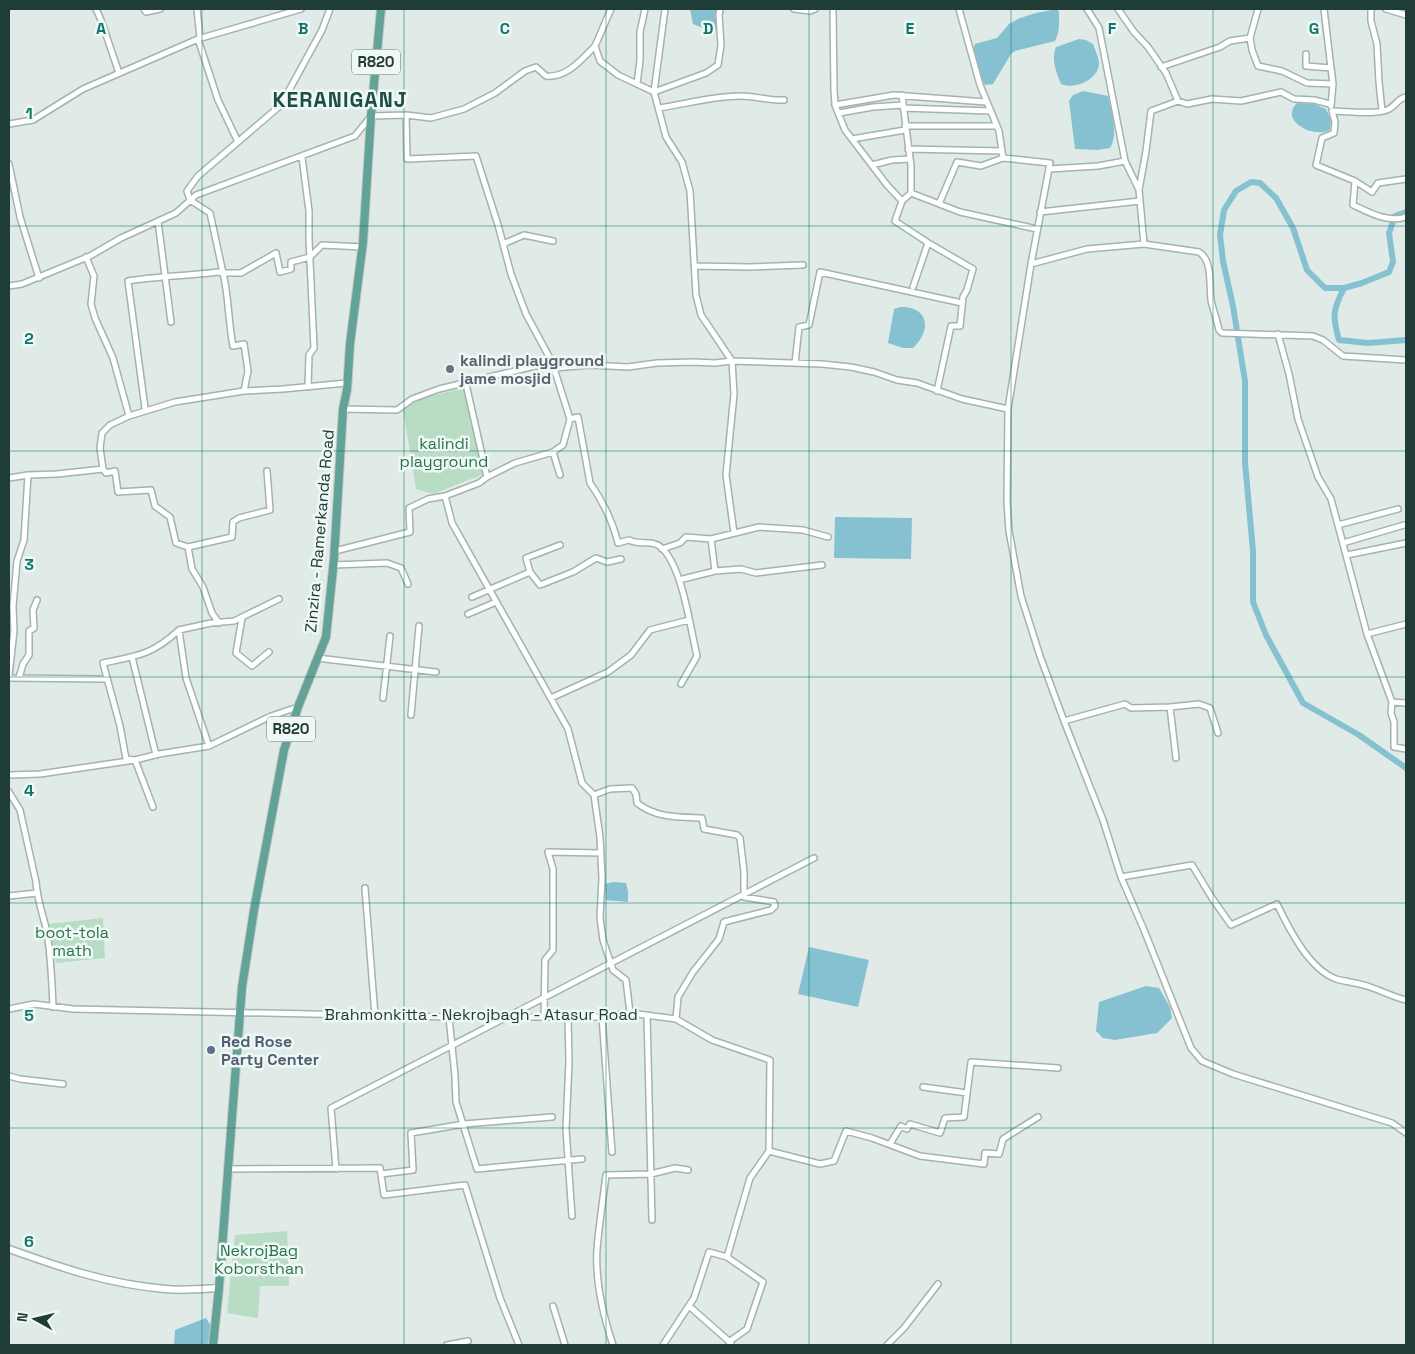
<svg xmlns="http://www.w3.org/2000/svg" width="1415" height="1354" font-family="'Space Grotesk',sans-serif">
  <rect width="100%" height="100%" fill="#e0ebe7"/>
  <path fill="#b8ddc4" d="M464 388 484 474 433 494 416 489 403 410 422 398Z
    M103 918 105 958 56 963 48 924Z
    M287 1231 289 1286H260L258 1318 227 1313 235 1235Z"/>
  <path fill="#86c1d2" d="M690 9H724L722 22 717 30 703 28 693 24Z
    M1057 9 1059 12C1059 22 1060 32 1055 41L1015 51 1011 54 993 84 985 85C978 75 969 55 975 44L997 38 1009 24 1020 18 1036 13Z
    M1079 39 1086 40 1093 44C1095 50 1099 57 1099 64 1098 80 1074 90 1061 84 1056 72 1051 59 1056 47Z
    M1083 91 1108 96C1111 111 1119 134 1110 148L1097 150 1075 149 1069 101 1073 95Z
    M1297 103 1314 104 1326 109 1331 120 1330 130C1312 139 1279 120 1297 103Z
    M901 307C930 307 931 331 913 348H903L888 343 894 309Z
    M835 517 912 518 911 559 834 558Z
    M613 882 626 883 628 892V902L606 900 605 884Z
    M809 947 869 960 858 1007 798 994Z
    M1146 986 1159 988 1170 1007 1172 1018 1157 1033 1115 1040 1103 1038 1096 1031 1099 1002Z
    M206 1318 213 1329 207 1345H174L175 1330Z"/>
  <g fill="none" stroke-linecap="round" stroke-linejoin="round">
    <path stroke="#86c1d2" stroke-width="6" d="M1406 212 1395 216 1389 233 1393 262 1389 272 1362 283 1344 288C1333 310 1332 315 1339 340L1368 343 1406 340
      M1344 288H1325L1307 270 1293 228 1276 198 1260 183 1251 182 1236 191 1224 210 1220 235 1223 261 1233 306 1245 381V462L1253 551V602L1266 635 1303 703 1359 735 1406 768"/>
    <g stroke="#a3b3ae" stroke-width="8">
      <path id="minor" d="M96 9 101 20 119 73
        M144 9 146 12 160 9
        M197 9 200 38
        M330 9 322 30 281 105 198 176 187 191 190 200 210 213 223 273H241L276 253 280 272 291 269V262L310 257 322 245 363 247
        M611 9 595 46 600 61 618 75 654 92 666 137 682 162 690 191 696 295 701 315 732 361 734 394 726 475 734 533
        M665 9 654 92 706 73 718 65 721 45 719 15 720 9
        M794 9 810 11 815 9
        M833 9 834 90 835 105 894 95 986 102
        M959 9 980 85 999 131 1003 158 1050 163 1031 264
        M1087 9 1099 28 1125 161 1139 190
        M1118 9 1134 32 1148 47 1166 73 1178 101 1187 104 1212 99 1241 101 1281 92 1294 99 1314 100 1330 104
        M1258 9 1250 38 1252 50 1258 66 1282 71 1307 83 1333 84
        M1324 9 1331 68
        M1371 9V21L1377 44 1379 82 1382 111
        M1386 9 1406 15
        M198 39 218 100 238 142
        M1306 54V66L1331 68 1333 84 1331 106
        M1161 67 1220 47 1230 41 1250 38
        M637 84 640 60V32L645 9
        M902 95 911 166V193
        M835 105 845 130 887 185 902 201 895 221 930 244 973 269 967 290 963 297 960 326H951L937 391
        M659 108C686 104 713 96 741 96 756 96 769 101 784 100
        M903 108 990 111
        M839 113 873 107 903 105
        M406 115 431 118 464 109 495 93 525 71 536 67 546 76C567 78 581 60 595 46
        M9 124 33 120 83 89 198 39 301 9
        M905 126H997
        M852 139 905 130
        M908 149 1002 151
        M302 157 309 211V239L314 348 309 355 308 387
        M9 164 20 217 39 278
        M872 165 892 160 910 159
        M1049 169 1098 166 1125 161
        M1406 179 1378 183 1372 192 1355 181 1353 205C1370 213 1388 223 1406 217
        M1355 181 1316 165 1322 138 1334 133 1335 122 1332 111C1347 111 1374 115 1387 110 1395 107 1398 98 1406 97
        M902 201 911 193 960 212 1037 229
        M939 204 957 162 981 166 1003 158
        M1040 212 1140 201
        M158 221 171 322
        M503 244 524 235 553 241
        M1144 244 1139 190 1146 151 1151 111 1178 101
        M86 257 94 276 91 304 95 318 113 358 129 416
        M694 266 750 267 803 265
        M9 286 22 284 90 256 121 238 176 213 196 195 355 136 371 116 406 115 407 159 476 156 498 225 511 274 526 314 552 362 570 419
        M913 287 928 243
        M1278 334 1289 374 1298 419 1318 477 1331 499 1367 634 1392 702 1391 713 1394 722V747L1406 749
        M1406 360 1343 356 1323 340 1313 336 1222 333 1219 330C1217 320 1213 310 1211 300 1209 285 1213 261 1199 252L1144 244 1087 249 1031 264 1008 409 1007 502 1009 531 1021 596 1040 656 1064 721 1103 820 1121 877 1144 930 1191 1048 1202 1061 1233 1074 1392 1123 1406 1133
        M795 363 799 327 809 325 820 272 962 303
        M554 368 590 365 628 367 657 363 693 362 715 363 732 361 822 364 851 367 874 372 897 380 917 383 962 399 1008 409
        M466 384 487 477 479 483 445 496 452 523 568 729 582 783 594 795 600 837 602 878 600 918 603 940 613 970 626 980 630 1013
        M145 408 128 281C158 276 188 276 218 272L223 273C229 297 228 321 233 346L244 344 248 371 244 391
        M343 409 397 410 412 399 439 389 552 362
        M553 452 560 475
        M103 469 106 473 115 471 118 492 151 490 155 506 170 517 176 543 188 547 192 569 203 587 212 613 219 623
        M28 475 57 474 103 469 100 448 102 433 110 425 129 416 175 402 244 391 283 389 347 383
        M487 477 515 463 553 452 563 445 570 419 578 417 590 483C602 500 613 523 618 543L629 540C640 546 653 539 662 548 683 569 690 627 697 656L681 684
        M9 478 28 475 24 540 17 561 13 606 14 631 9 675
        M1338 525 1398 509
        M711 539 715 571
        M1343 543 1404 525
        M560 545 526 558 530 572 540 585 573 572 596 558 607 562 621 559
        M188 547 232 537 233 522 239 518 270 510 267 471
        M662 549 680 543 686 537 711 539 759 527 803 530 828 537
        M335 551 410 532 409 508 428 499 445 496
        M1347 555 1406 543
        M333 565 387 563 401 568 408 584
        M679 580 715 571 741 569 756 573 822 565
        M472 597 530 572
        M468 614 496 602
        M242 618 236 653 252 666 269 652
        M1367 634 1406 624
        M132 657 156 755
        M317 658 436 672
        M9 678 106 679
        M19 678 23 664 29 655V631L34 628 33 610 37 600
        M383 698 390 636
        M551 698 608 672 631 655 650 630 689 620
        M1392 702 1406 703
        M1170 707 1199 704 1210 708 1218 733
        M411 715 419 626
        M1064 721 1125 704 1131 708 1170 707 1176 758
        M209 746 186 678 179 630 211 623 234 621 279 599
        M9 775 40 774 135 760 159 754 209 746 271 716 298 707
        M9 792 20 810 36 882C37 899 43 915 47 932 51 957 52 982 53 1007
        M594 795 610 789 632 788 636 794 637 803C656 818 678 817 702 818L704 829 737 835 740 838 744 872V897L774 902 775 906 771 910 724 922 719 939 693 972 678 997 676 1019
        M153 807 135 760 126 759 120 726 103 663C137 656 152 655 179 630
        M1121 877 1192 865 1212 898 1231 925 1277 904C1289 929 1309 969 1336 979 1347 982 1359 983 1370 987 1382 991 1393 997 1406 1000
        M365 888 375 1016
        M9 896 37 893
        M9 1009 34 1004 73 1009 449 1017H602L630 1013 676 1019 712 1040 770 1060 769 1151 820 1164 834 1161 846 1131 872 1138 920 1156 984 1164 985 1153 999 1154 1003 1139 1038 1117
        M647 1015 652 1220
        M449 1017 455 1076 456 1102 477 1169 582 1159
        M544 1017 545 960 553 950V869L548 852 601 853
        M568 1017 569 1062 566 1129 572 1216
        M602 1017 612 1152
        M9 1076 20 1079 63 1084
        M923 1087 967 1093
        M890 1144 901 1126 907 1129 910 1124 940 1133 945 1118 964 1117 971 1062 1058 1068
        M228 1169 380 1168 384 1195 465 1185 500 1298 519 1345
        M336 1169 331 1108 814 858
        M381 1174 413 1170 411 1133 464 1124 552 1117
        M727 1257 763 1282 747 1329 730 1341
        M553 1306 565 1345
        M689 1306 731 1343 729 1345
        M447 1345 468 1341
        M613 1345C603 1315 595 1281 597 1249 599 1225 603 1200 606 1175L651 1174 675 1168 688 1170
        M663 1345 694 1298 709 1252 727 1257 750 1178 769 1151
        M887 1345 904 1328 938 1284"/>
    </g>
    <g stroke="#a3b3ae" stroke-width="9">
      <path id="tertiary" d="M9 1249C62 1268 108 1284 165 1289 183 1291 202 1289 219 1288"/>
    </g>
    <g stroke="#c1c8c7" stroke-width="10">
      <path id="primary" d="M213 1345 219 1288 242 987 254 910 284 750 298 707 326 637 334 559 343 409 347 390 350 344 363 242 371 116 381 9"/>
    </g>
    <use href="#minor" stroke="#fff" stroke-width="5"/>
    <use href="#tertiary" stroke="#fff" stroke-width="6"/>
    <use href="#primary" stroke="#63a296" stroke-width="8"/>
  </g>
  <path fill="none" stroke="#0f766e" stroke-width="1" stroke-opacity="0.55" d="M202 9V1345M404 9V1345M606 9V1345M809 9V1345M1011 9V1345M1213 9V1345M9 226H1406M9 451H1406M9 677H1406M9 903H1406M9 1128H1406"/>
  <circle fill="#6b7280" stroke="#f0f8f5" stroke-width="2" cx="450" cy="369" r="5"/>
  <circle fill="#5c6f8a" stroke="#f0f8f5" stroke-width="2" cx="211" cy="1050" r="5"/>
  <g text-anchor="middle" stroke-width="5" stroke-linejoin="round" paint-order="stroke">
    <g fill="#f0f8f5" stroke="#5e746f" stroke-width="1">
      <rect x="352" y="49.5" width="48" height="25" rx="4"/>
      <rect x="267" y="716.5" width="48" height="25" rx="4"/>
    </g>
    <g font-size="15" font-weight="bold" fill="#203c36">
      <text x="376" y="67">R820</text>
      <text x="291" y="734">R820</text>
    </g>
    <g font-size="16" font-weight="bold" fill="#5b616d" stroke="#f0f8f5" text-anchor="start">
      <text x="460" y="366">kalindi playground<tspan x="460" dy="18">jame mosjid</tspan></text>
    </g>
    <g font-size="16" fill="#29744b" stroke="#f0f8f5">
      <text x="444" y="449">kalindi<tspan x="444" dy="18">playground</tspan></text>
      <text x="72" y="938">boot-tola<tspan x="72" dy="18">math</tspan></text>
      <text x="259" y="1256">NekrojBag<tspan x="259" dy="18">Koborsthan</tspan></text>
    </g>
    <g font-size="16" fill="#203c36" stroke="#f0f8f5">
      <text transform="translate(319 531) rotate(-85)" y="6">Zinzira - Ramerkanda Road</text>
      <text x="481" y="1020">Brahmonkitta - Nekrojbagh - Atasur Road</text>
    </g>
    <g font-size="16" font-weight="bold" fill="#4e5e75" stroke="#f0f8f5" text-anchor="start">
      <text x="221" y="1047">Red Rose<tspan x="221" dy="18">Party Center</tspan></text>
    </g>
    <g font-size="21" font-weight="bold" letter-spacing="1" fill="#1c4e45" stroke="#f0f8f5">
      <text x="340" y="107">KERANIGANJ</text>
    </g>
  </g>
  <g font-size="16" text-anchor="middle" font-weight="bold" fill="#0f766e" stroke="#f0f8f5" stroke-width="5" stroke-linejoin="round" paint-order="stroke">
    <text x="101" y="34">A</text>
    <text x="303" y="34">B</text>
    <text x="505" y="34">C</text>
    <text x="708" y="34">D</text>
    <text x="910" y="34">E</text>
    <text x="1112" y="34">F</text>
    <text x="1314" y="34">G</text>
    <text x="29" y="119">1</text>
    <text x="29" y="344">2</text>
    <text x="29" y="570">3</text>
    <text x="29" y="796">4</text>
    <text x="29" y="1021">5</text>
    <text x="29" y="1247">6</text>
  </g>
  <rect width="1415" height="1354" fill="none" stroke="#203c36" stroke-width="20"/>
  <g transform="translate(35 1319) rotate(278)" stroke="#f0f8f5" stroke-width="4" paint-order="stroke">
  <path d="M0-4L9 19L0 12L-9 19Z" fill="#203c36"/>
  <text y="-8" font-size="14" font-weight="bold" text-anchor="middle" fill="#203c36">N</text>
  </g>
</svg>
